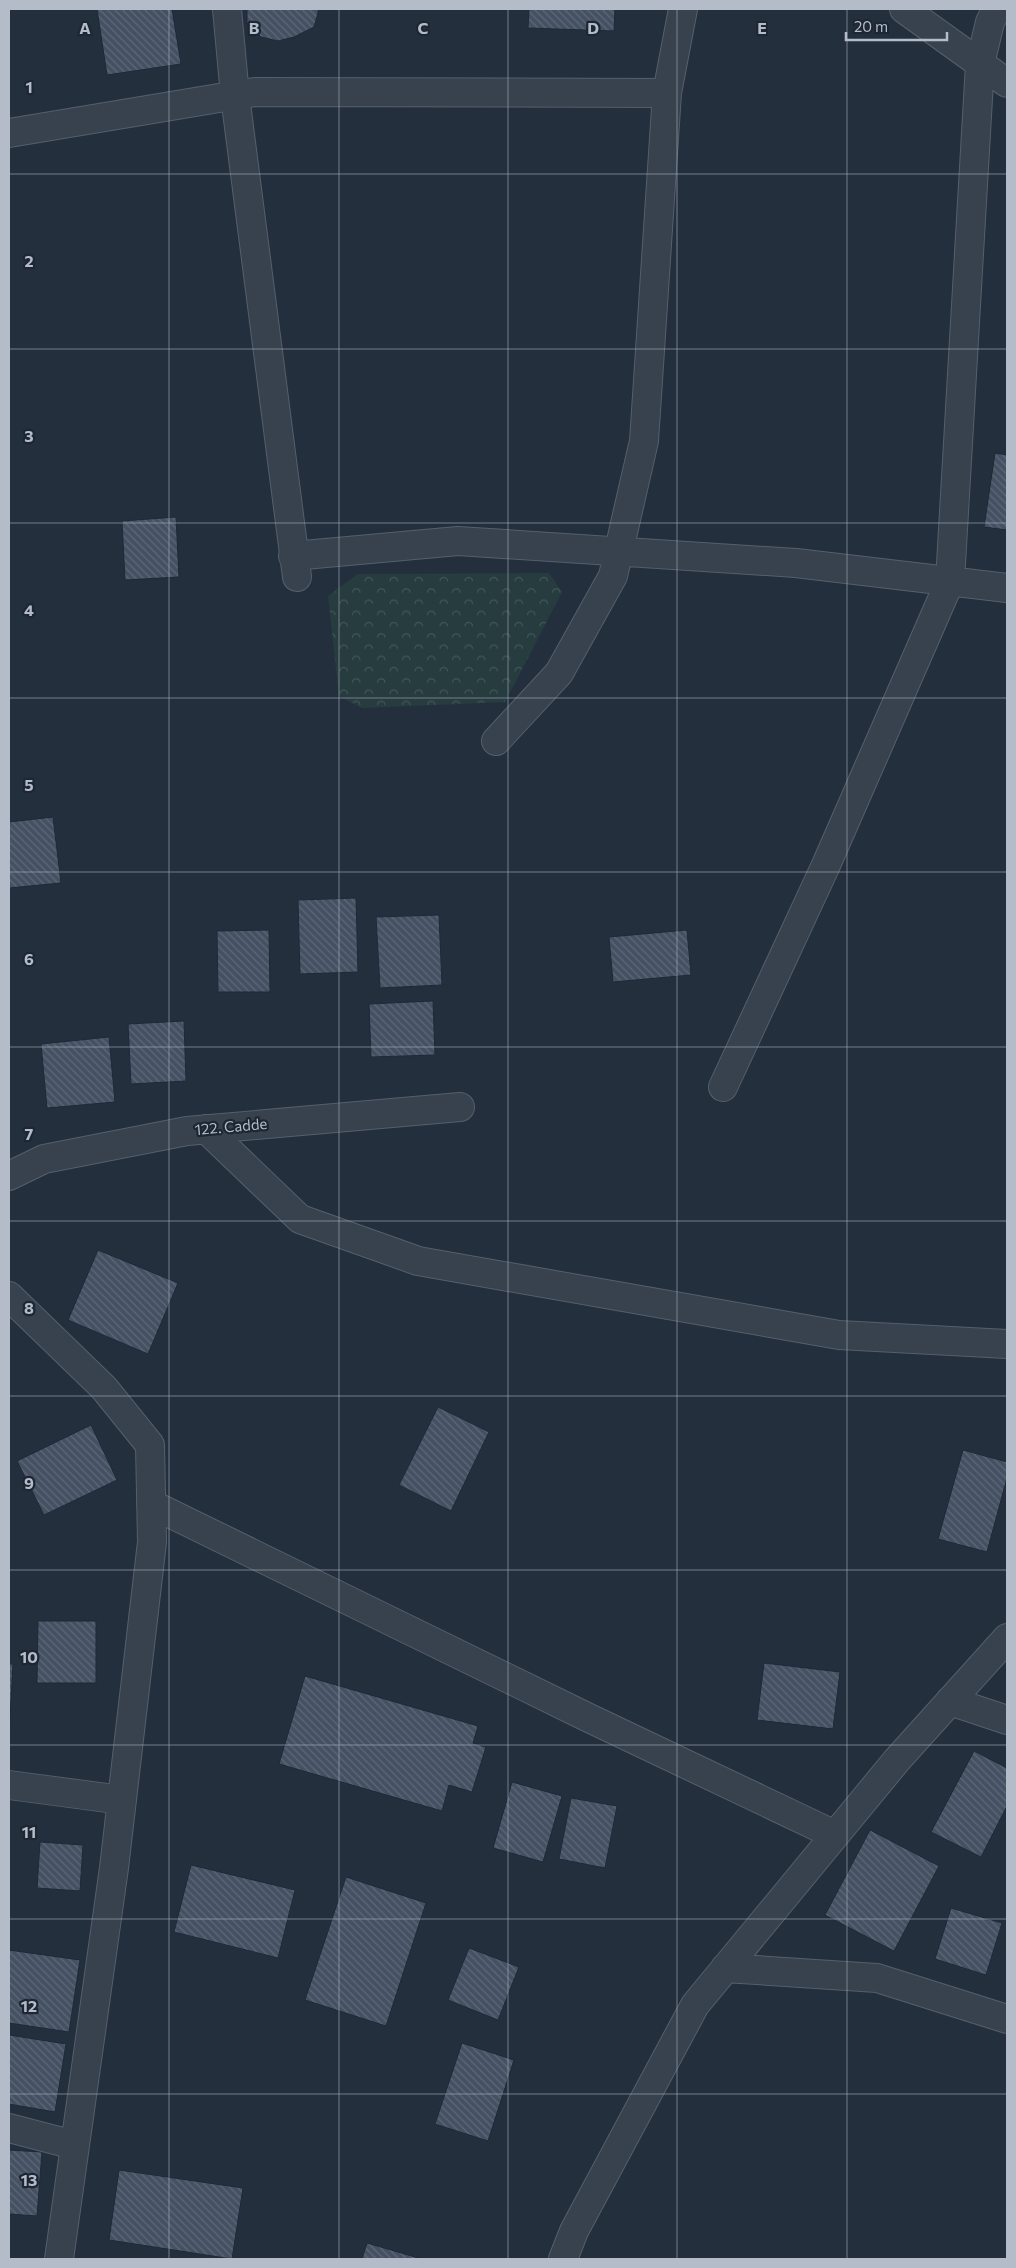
<svg xmlns="http://www.w3.org/2000/svg" width="1016" height="2268" font-family="Commissioner,sans-serif">
  <defs>
    <pattern id="forest-crowns" width="20" height="18" patternUnits="userSpaceOnUse" patternTransform="scale(1.25)"><rect width="20" height="18" fill="#263c3f"/><path d="M2 6a3 3 0 1 1 6 0M12 15a3 3 0 1 1 6 0" fill="none" stroke="#435659"/></pattern>
    <pattern id="building-back-hatch" width="6" height="6" patternUnits="userSpaceOnUse" patternTransform="scale(1.25)"><rect width="6" height="6" fill="#455162"/><path d="M-1 5l2 2M0 0l6 6M5-1l2 2" fill="none" stroke="#5d6877"/></pattern>
  </defs>
  <rect width="100%" height="100%" fill="#242f3e"/>
  <path fill="url(#forest-crowns)" d="M549 573 562 592 505 702 362 708 339 696 328 596 358 574Z"/>
  <path fill="url(#building-back-hatch)" stroke="#1f2835" d="M97 9H172L181 64 107 75Z
    M247 9H318V13L314 27 294 37 278 41 261 37 247 23Z
    M529 9H615L614 31 528 28Z
    M995 453 1007 455V530L984 527Z
    M176 517 179 577 125 580 122 521Z
    M53 817 61 883 9 888V822Z
    M356 898 358 972 300 974 298 900Z
    M439 915 442 985 380 988 376 917Z
    M269 930 270 992H218L217 931Z
    M687 930 691 975 613 982 609 937Z
    M433 1001 435 1055 371 1057 369 1004Z
    M184 1021 186 1081 131 1084 128 1024Z
    M109 1037 115 1102 47 1108 41 1044Z
    M98 1250 178 1283 148 1354 68 1320Z
    M438 1407 489 1432 451 1511 399 1485Z
    M91 1425 117 1480 44 1515 17 1461Z
    M963 1450 1007 1462V1478L987 1552 938 1539Z
    M38 1621H96V1683H37Z
    M764 1663 840 1672 833 1729 757 1720Z
    M9 1664H13L9 1736Z
    M305 1676 478 1726 473 1743 486 1747 472 1792 449 1785 442 1811 279 1764Z
    M974 1751 1007 1768V1806L981 1857 931 1832Z
    M512 1782 562 1796 543 1862 493 1848Z
    M571 1798 617 1806 605 1868 559 1859Z
    M870 1830 939 1866 894 1951 825 1915Z
    M40 1842 83 1845 80 1891 37 1888Z
    M191 1865 295 1890 278 1958 174 1932Z
    M346 1877 426 1903 386 2026 305 2000Z
    M951 1908 1002 1923 986 1975 935 1959Z
    M469 1948 519 1967 498 2020 448 2000Z
    M9 1950 80 1960 69 2032 9 2023Z
    M9 2035 66 2044 55 2112 9 2104Z
    M462 2043 514 2060 488 2141 435 2124Z
    M9 2150 42 2152 37 2216 9 2214Z
    M119 2170 243 2188 232 2259 109 2240Z
    M367 2243 422 2259H362Z"/>
  <g fill="none" stroke-linecap="round" stroke-linejoin="round">
    <g stroke="#565f6c" stroke-width="30">
      <path id="minor" d="M227 9 235 96 297 577
        M904 9 1007 83
        M9 133 255 92 667 93
        M293 556 458 541 796 563 1007 588
        M496 741 559 673 613 576 644 441 667 93 683 9
        M723 1087 826 865 950 581 980 64 990 22 997 9
        M206 1129 300 1219 418 1261 839 1335 1007 1344
        M9 1176 44 1159 187 1131 460 1107
        M9 1296 104 1388 150 1445 152 1542 114 1868 59 2259
        M151 1504 589 1718 835 1835
        M950 1701 1007 1720
        M9 1785 122 1800
        M725 1968 877 1978 1007 2019
        M9 2128 74 2145
        M563 2259 574 2231 695 2005 897 1760 1007 1638"/>
    </g>
    <use href="#minor" stroke="#38414e" stroke-width="28"/>
  </g>
  <path fill="none" stroke="#b4bcc9" stroke-width="1" stroke-opacity="0.55" d="M169 9V2259M339 9V2259M508 9V2259M677 9V2259M847 9V2259M9 174H1007M9 349H1007M9 523H1007M9 698H1007M9 872H1007M9 1047H1007M9 1221H1007M9 1396H1007M9 1570H1007M9 1745H1007M9 1919H1007M9 2094H1007"/>
  <g text-anchor="middle" stroke-width="4.5" stroke-linejoin="round" paint-order="stroke">
    <g font-size="15" fill="#b4bcc9" stroke="#1d2633">
      <text transform="translate(231 1127) rotate(-5)" y="5">122. Cadde</text>
    </g>
  </g>
  <g font-size="16" text-anchor="middle" font-weight="bold" fill="#b4bcc9" stroke="#1d2633" stroke-width="4.5" stroke-linejoin="round" paint-order="stroke">
    <text x="85" y="34">A</text>
    <text x="254" y="34">B</text>
    <text x="423" y="34">C</text>
    <text x="593" y="34">D</text>
    <text x="762" y="34">E</text>
    <text x="29" y="93">1</text>
    <text x="29" y="267">2</text>
    <text x="29" y="442">3</text>
    <text x="29" y="616">4</text>
    <text x="29" y="791">5</text>
    <text x="29" y="965">6</text>
    <text x="29" y="1140">7</text>
    <text x="29" y="1314">8</text>
    <text x="29" y="1489">9</text>
    <text x="29" y="1663">10</text>
    <text x="29" y="1838">11</text>
    <text x="29" y="2012">12</text>
    <text x="29" y="2186">13</text>
  </g>
  <rect width="1016" height="2268" fill="none" stroke="#b4bcc9" stroke-width="20"/>
  <path d="M846 32v8h101v-8" fill="none" stroke="#b4bcc9" stroke-width="2.5"/>
  <text x="854" y="32" font-size="15" fill="#b4bcc9" stroke="#1d2633" stroke-width="4" paint-order="stroke">20 m</text>
</svg>
